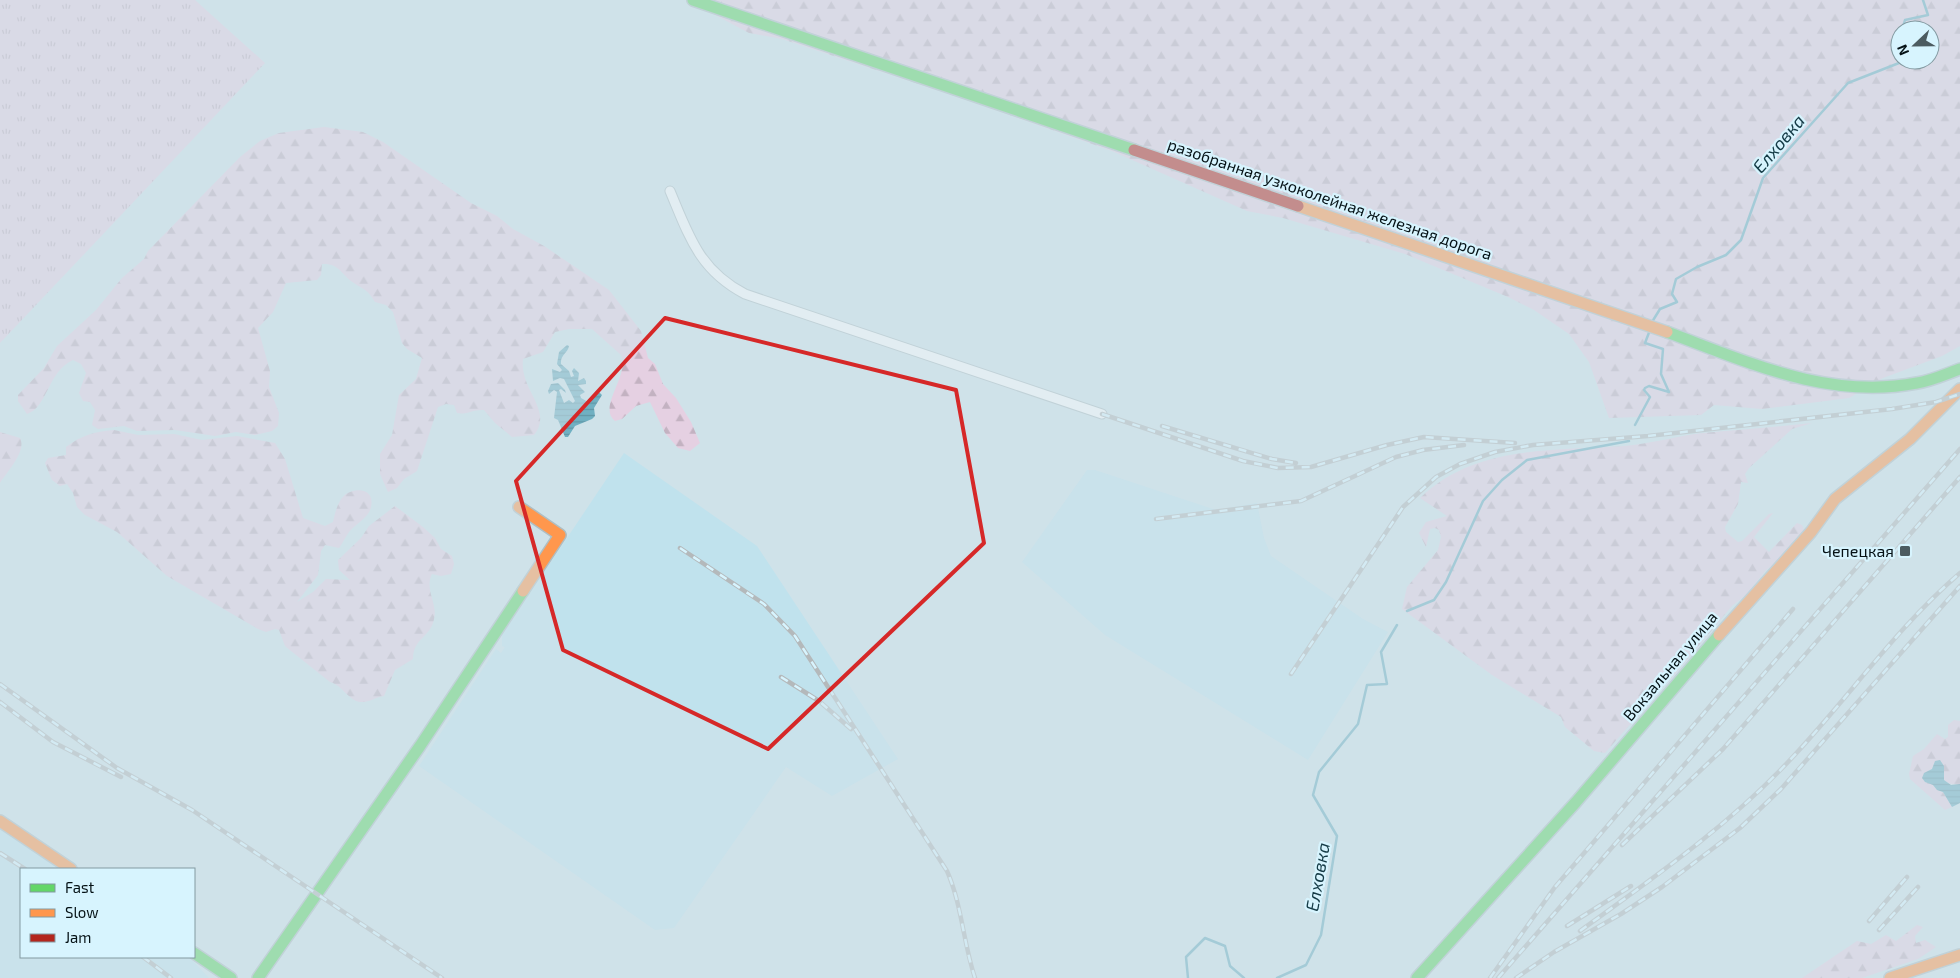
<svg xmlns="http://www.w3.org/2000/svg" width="1960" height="978" font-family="'Exo 2',sans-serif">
  <defs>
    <pattern id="grass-tufts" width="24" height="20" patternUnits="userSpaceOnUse" patternTransform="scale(1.25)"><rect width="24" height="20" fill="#e5d0e2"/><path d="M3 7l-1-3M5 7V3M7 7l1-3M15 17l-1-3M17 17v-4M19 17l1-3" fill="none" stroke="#c3b2c1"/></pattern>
    <pattern id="forest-firs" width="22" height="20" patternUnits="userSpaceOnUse" patternTransform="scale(1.25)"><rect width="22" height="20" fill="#e5d0e2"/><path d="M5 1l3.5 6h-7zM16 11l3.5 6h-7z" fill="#c3b2c1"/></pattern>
    <pattern id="water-rules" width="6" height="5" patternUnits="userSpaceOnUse" patternTransform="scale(1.25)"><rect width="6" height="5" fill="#70b0c2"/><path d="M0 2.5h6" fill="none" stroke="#6096a6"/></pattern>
  </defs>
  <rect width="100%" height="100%" fill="#cfe2e9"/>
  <path fill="#c0e2ed" d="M624 453 757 546 898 759 832 796 786 767 674 928 655 930 419 766 496 649 501 653 505 647 502 646V635Z
    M1087 470H1095L1216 510 1257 503 1264 538 1271 556 1363 619 1388 632 1308 760 1105 635 1022 562Z
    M0 829 60 869H21V957H189L209 978H0Z"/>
  <path fill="url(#grass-tufts)" d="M0 0H195L265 63 0 343Z"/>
  <path fill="url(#forest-firs)" fill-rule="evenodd" d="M687 0H1960V346L1942 356 1883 378 1849 398 1762 409 1714 405 1701 415 1609 418 1589 362 1569 334 1534 310 1508 297 1405 254 1283 218 1247 211 1112 151 967 100 782 39 749 33ZM1900 30H1930V60H1900Z
    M324 127 363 132 383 142 471 203 497 216 513 229 544 246 609 290 641 331 648 358 655 364 663 384 676 398 691 422 700 443 690 451 678 448 665 433 650 402 636 406 622 419 615 421C597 407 630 376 621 355L592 329H569L555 332 543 352 523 359C519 390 554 410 534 435L512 437 495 423 484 410C473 409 467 415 457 413L454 405 446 404 438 407 417 471 404 479 397 488 388 492 380 474V454L392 435 399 395 416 379 422 358 407 349 402 343 393 312 386 305 375 302C366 287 363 290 351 281 340 272 338 263 322 264L321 275 317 280 286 283 273 312 258 328 270 371 269 387 279 413 278 426 272 431 255 435 236 432 215 436 175 430 137 431 124 426 98 429 92 425 95 410 90 402 83 401 79 393 86 373 81 364 73 360C47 372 48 407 27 414L18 401V395L44 368 57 346 96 310 122 278 144 259 148 251 240 157 260 141 279 133Z
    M1812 423 1792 429 1749 468 1745 474 1748 483 1741 482 1738 504 1725 527 1726 532 1738 542 1742 541 1769 514 1773 513 1754 537 1769 552 1797 523 1802 525 1804 530 1776 563 1766 570 1747 594 1732 606 1670 680 1658 688 1656 695 1605 753 1594 751 1565 727 1561 717 1492 675 1402 609 1407 587 1438 550 1441 537 1439 530 1435 528 1430 529 1426 547 1419 533 1426 522 1447 516 1420 498C1475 445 1553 451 1624 446 1650 444 1676 436 1703 433 1739 430 1776 427 1812 423Z
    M114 430 138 435 174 434 202 440 237 436 275 443 285 459 303 518 325 526 333 522C335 513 338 500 346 494 357 487 375 489 371 507 369 518 355 524 349 532 345 537 343 543 339 548L325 545 321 551 318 575 297 602 313 592 326 579 350 580 339 570 338 560 361 538 369 526 395 506 423 527 435 538 441 549 452 556 454 564 451 574 441 576 432 574C424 589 438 604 434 619 431 637 413 638 413 659L395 670 384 696C376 697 368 703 360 702 348 700 342 685 330 682L291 651 285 646 279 630 275 629 266 632 258 629 167 576 117 532 85 515 77 507 73 493 67 484 60 486 52 480 45 463 48 458 66 455V447C82 435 94 432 114 430Z
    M0 432 20 438C27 451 7 472 0 483Z
    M1954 720 1960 721V784C1953 784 1947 785 1943 778L1944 771 1934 763 1932 769 1926 772 1927 782 1933 785 1937 790 1943 792 1952 807 1945 810 1910 779 1909 774 1913 756 1924 749 1937 734 1945 739 1948 737V725Z
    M1917 925 1923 927 1915 936 1916 943 1925 940 1936 947 1918 959 1862 978H1802L1857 941 1871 944 1886 935 1896 941Z"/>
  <path fill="url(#water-rules)" d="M567 345 569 346C568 353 560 355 561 364L569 371 571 377 574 376 572 371 574 368 579 373 578 381 584 378 586 381V384L578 385 585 392 580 395 581 398 590 403 591 398 597 390 602 395 594 408 595 416 592 419 575 426 568 437H565L558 420 554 418 557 392 554 390 549 394 548 391 551 384 558 383 565 390 566 393 561 389 559 390 564 403 569 400 573 403 575 401 564 379 560 378 553 381 552 369 560 372 562 370 557 364 559 352Z
    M1940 760 1944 766V780L1951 785 1960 784V803L1952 807 1943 792 1937 790 1933 785 1925 782 1922 778 1924 773 1932 769 1935 761Z"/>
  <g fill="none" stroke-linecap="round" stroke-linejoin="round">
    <path stroke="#70b0c2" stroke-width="2.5" d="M1902 30 1905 20 1928 15 1923 0
      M1652 322 1660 309 1677 302 1672 294 1676 279 1697 267 1726 255 1741 240 1763 178 1848 83 1899 63 1902 60
      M1635 425 1650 397 1644 390 1645 388 1649 386 1669 392 1661 374 1663 349 1645 343 1650 330
      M1407 611 1434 600 1446 582 1483 501 1502 480 1527 460 1629 441
      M1188 978 1186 957 1205 938 1225 946 1230 966 1244 978
      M1277 978 1306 965 1321 935 1337 836 1313 795 1319 772 1358 724 1367 685 1387 684 1381 652 1397 625"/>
    <g stroke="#afbec3" stroke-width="11">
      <path id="street" d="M670 191C689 236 699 270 745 294L1102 414"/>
    </g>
    <g stroke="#afbec3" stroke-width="14">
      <path id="fast" d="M693 0 1134 150
        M1667 332C1748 362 1828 400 1917 383 1931 381 1946 374 1960 369
        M194 953 231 978
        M258 978 420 746 523 591
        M1417 978 1576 802 1719 635"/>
    </g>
    <g stroke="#afbec3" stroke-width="14">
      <path id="slow" d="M1298 206 1667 332
        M519 507 560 535 523 591
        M1719 635 1811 532 1835 499 1910 439 1960 389
        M0 821 71 869
        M1890 978 1960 955"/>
    </g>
    <g stroke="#afbec3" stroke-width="14">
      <path id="jam" d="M1134 150 1298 206"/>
    </g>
    <use href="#street" stroke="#f8fbfc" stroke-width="9"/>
    <use href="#fast" stroke="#63d668" stroke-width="11"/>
    <use href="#slow" stroke="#ff974d" stroke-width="11"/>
    <use href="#jam" stroke="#b3261e" stroke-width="11"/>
    <g stroke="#b4b9bb" stroke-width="4.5">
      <path id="rail" d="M1102 414 1243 461 1278 468 1311 467 1387 445 1424 437 1515 443
        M1162 426 1272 459 1296 463
        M1156 519 1301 501 1396 457 1423 450 1464 445
        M680 548 764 604 795 636 947 871C962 905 963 942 975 978
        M1291 674 1403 507 1436 477 1460 464 1495 452 1533 445 1648 436 1892 409 1936 402 1960 394
        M781 677 819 701 851 729
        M0 684 117 768 192 810 442 978
        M0 702 53 742 121 777
        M1622 845 1723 749 1960 477
        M0 853 25 869
        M1869 921 1907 877
        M1567 926 1631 886
        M1879 930 1918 887
        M1580 931C1653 878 1727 827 1789 761 1847 700 1896 628 1960 573
        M143 957 171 978
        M1490 978 1555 887 1793 609
        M1498 978 1960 449
        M1516 978 1554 952 1621 914 1662 887 1740 828 1781 789 1960 586"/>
    </g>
    <use href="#rail" stroke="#d7f4fe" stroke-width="2.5" stroke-dasharray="8" stroke-linecap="butt"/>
  </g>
  <path d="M0 0H1960V978H0ZM665 318 956 390 984 543 768 749 563 650 516 481Z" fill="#cfe2e9" fill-opacity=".55" fill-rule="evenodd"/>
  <path fill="none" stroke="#d62828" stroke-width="4" stroke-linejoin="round" d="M665 318 956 390 984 543 768 749 563 650 516 481Z"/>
  <rect fill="#4c5b60" stroke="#d7f4fe" stroke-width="2" x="1899" y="545" width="12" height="12" rx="2.5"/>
  <g text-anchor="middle" stroke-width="4.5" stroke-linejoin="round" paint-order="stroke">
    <g font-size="16" fill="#051216" stroke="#d7f4fe">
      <text transform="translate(1330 199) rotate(19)" y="6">разобранная узкоколейная железная дорога</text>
      <text transform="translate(1670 666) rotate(-50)" y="6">Вокзальная улица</text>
    </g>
    <g font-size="16" fill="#051216" stroke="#d7f4fe" text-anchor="end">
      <text x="1894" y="557">Чепецкая</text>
    </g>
    <g font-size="18" font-style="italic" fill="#153b46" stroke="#d7f4fe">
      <text transform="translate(1779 144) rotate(-50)" y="6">Елховка</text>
      <text transform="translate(1318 877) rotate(-80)" y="6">Елховка</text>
    </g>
  </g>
  <rect x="20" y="868" width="175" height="90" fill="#d7f4fe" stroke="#839aa1"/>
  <rect x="30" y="884" width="25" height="8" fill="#63d668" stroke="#839aa1"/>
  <text x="65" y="893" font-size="15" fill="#051216">Fast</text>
  <rect x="30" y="909" width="25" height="8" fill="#ff974d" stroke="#839aa1"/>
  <text x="65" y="918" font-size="15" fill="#051216">Slow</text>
  <rect x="30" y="934" width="25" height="8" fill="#b3261e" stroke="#839aa1"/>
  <text x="65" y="943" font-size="15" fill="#051216">Jam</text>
  <g transform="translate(1915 45) rotate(248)"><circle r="24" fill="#d7f4fe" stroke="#839aa1"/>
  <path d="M0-4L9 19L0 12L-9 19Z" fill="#4c5b60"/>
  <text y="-8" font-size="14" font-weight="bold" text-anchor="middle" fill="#051216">N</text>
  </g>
</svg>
